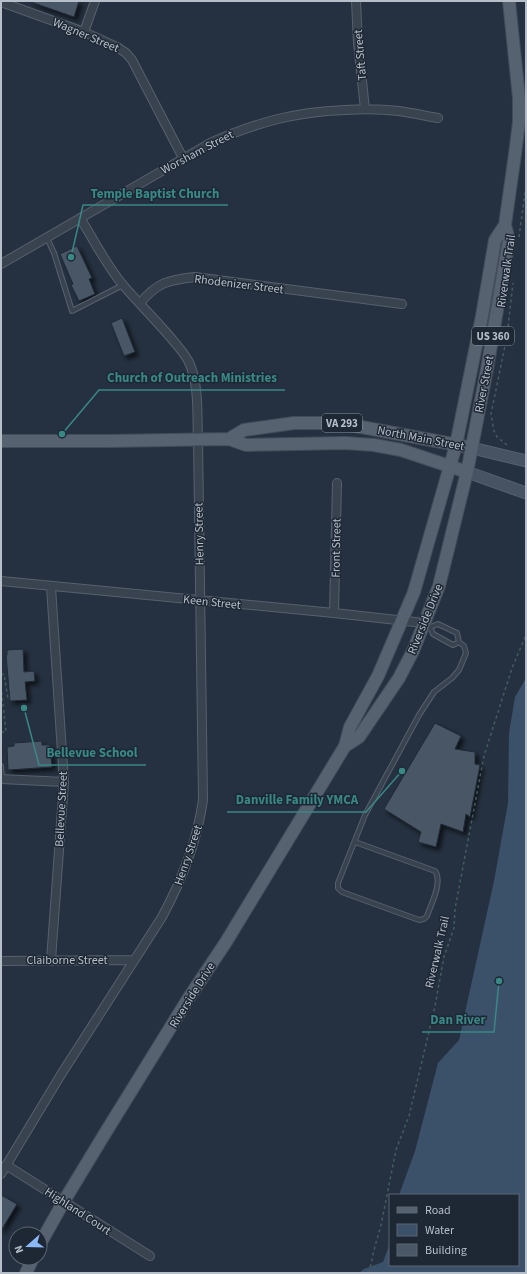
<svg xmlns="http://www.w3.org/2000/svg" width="527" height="1274" font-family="'Source Sans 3',sans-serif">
  <defs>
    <filter id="shadow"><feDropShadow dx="3.5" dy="3.5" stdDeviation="2" flood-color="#0009"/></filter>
  </defs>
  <rect width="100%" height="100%" fill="#253140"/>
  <path fill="#3b5069" d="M526 678V1273H359L364 1269 383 1262 390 1243V1265H518V1195H399L415 1151 438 1063 459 1040 494 881 508 803 509 733 515 697Z"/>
  <path fill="#495766" stroke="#202a37" filter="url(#shadow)" d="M31 1H79L74 17 31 2Z
    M77 246 92 278 89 279 95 294 79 301 71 285 73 284 60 254Z
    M122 318 135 352 124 356 111 323Z
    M23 649 24 672 34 671 35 681 25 682 27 700 10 701 6 655H7V650Z
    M435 723 461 736 455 749 475 752V764L480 765 470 817 466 814 463 832 441 824 436 847 418 842 421 832 384 809Z
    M42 741V745H50L52 767 8 770 7 747 14 746V743Z
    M1 1195 17 1204 1 1231Z"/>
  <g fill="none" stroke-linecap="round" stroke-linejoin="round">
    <g stroke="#57616d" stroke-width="6">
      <path id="service" d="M47 238 54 253 72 311 123 285
        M428 626 430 627 433 634 453 645 459 642
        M1 766 2 779
        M355 842 435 871C443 882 431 904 427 916L424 919 419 920 342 892 338 888V883L365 815 419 715 434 692 452 678 459 670 466 653 464 646 459 642 457 633 438 624 430 627"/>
    </g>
    <g stroke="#57616d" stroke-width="10">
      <path id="minor" d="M356 1 358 43 365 109
        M1 2 84 32 117 47 126 53 132 60 183 158
        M84 32 95 1
        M1 264 212 142C258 122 295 112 345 110 363 109 381 109 399 111 413 113 426 116 438 118
        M140 303C158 282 168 280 195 277L402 304
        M1 581 334 613 424 623
        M51 587 64 782 51 960
        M334 613 337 483
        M1 779 64 782
        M1 961 133 960
        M6 1165 150 1256
        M1 1174 62 1073 162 917C182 880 197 842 203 800L198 440C197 415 199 390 191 367 188 358 182 351 176 344 159 323 140 305 123 285 106 265 94 240 80 218"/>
    </g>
    <g stroke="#57616d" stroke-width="13">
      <path id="secondary" d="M472 448 526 461
        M467 472 526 493"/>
    </g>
    <g stroke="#434c59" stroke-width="14">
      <path id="primary" d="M229 439 244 430 294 423H340L463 446
        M1 441H110L229 439 246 445 345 443 374 445 401 450 467 472
        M345 746 359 737 399 678 413 651 439 586 467 472 487 369 509 240 505 225
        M40 1244 64 1201 104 1135 188 999 226 942 345 746 350 727 378 676 414 592 456 445 482 316 495 240 505 225 515 154 519 122V98L509 1
        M26 1273 33 1258"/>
    </g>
    <path stroke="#455c5e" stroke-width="1.5" stroke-dasharray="3 3" stroke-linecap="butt" d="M519 237 526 186
      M507 445 497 437 494 431 491 414 507 336 513 283
      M1 675 4 674 8 699H10
      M1 686 6 732H1
      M369 1273 374 1250 381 1225 396 1150 409 1116 418 1078 435 1006 444 957 454 928 455 909 484 756 512 668 526 635"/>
    <use href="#service" stroke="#394350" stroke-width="4"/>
    <use href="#minor" stroke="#394350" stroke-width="8"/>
    <use href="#secondary" stroke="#475263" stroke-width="11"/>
    <use href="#primary" stroke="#576270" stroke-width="12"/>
  </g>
  <g text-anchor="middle" stroke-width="3" stroke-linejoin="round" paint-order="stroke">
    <g fill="#1e2835" stroke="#88919d" stroke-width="1">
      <rect x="472" y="327" width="42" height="18" rx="3"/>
      <rect x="322" y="414" width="40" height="18" rx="3"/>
    </g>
    <g font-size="11" font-weight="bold" fill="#b6beca">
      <text x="493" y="340">US 360</text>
      <text x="342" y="427">VA 293</text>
    </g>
    <g font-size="12" fill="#b6beca" stroke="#1e2835">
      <text transform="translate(86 35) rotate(23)" y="4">Wagner Street</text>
      <text transform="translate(360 55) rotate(-95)" y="4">Taft Street</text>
      <text transform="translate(197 152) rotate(-28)" y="4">Worsham Street</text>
      <text transform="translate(506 271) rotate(-82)" y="4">Riverwalk Trail</text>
      <text transform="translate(239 284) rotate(7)" y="4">Rhodenizer Street</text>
      <text transform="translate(484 384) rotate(-79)" y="4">River Street</text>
      <text transform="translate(421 438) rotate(11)" y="4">North Main Street</text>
      <text transform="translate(199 534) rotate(-91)" y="4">Henry Street</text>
      <text transform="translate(336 548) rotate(-89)" y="4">Front Street</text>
      <text transform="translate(212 602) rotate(6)" y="4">Keen Street</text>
      <text transform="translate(425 619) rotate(-68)" y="4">Riverside Drive</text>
      <text transform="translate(61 809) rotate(-87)" y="4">Bellevue Street</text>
      <text transform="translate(188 855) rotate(-71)" y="4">Henry Street</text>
      <text transform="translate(437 952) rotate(-77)" y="4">Riverwalk Trail</text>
      <text x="67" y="964">Claiborne Street</text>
      <text transform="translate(192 995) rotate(-58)" y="4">Riverside Drive</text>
      <text transform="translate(78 1211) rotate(33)" y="4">Highland Court</text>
    </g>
  </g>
  <path fill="none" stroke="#398885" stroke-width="1.5" d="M71 257L83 205H228M62 434L99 390H285M24 708L39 765H146M402 771L366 812H227M499 981L494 1032H422"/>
  <g fill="#398885" stroke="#1e2835" stroke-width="1.5">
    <circle cx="71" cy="257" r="4"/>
    <circle cx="62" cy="434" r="4"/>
    <circle cx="24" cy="708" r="4"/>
    <circle cx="402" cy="771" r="4"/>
    <circle cx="499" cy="981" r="4"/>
  </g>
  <g font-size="13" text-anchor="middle" font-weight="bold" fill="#398885" stroke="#1e2835" stroke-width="3" stroke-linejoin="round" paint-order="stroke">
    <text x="155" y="198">Temple Baptist Church</text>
    <text x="192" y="382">Church of Outreach Ministries</text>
    <text x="92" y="757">Bellevue School</text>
    <text x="297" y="804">Danville Family YMCA</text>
    <text x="458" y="1024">Dan River</text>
  </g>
  <rect width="527" height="1274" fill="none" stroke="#b6beca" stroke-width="4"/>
  <rect x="389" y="1194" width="130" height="72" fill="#1e2835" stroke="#5b6471"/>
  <rect x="397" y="1207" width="20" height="6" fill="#576270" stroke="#5b6471"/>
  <text x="425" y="1214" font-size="12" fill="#b6beca">Road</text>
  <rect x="397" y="1224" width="20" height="12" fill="#3b5069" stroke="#5b6471"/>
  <text x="425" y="1234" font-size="12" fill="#b6beca">Water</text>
  <rect x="397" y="1244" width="20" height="12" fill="#495766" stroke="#5b6471"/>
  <text x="425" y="1254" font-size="12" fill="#b6beca">Building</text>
  <g transform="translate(28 1246) rotate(250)"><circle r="19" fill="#1e2835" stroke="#5b6471"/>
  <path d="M0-3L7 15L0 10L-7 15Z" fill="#8cbaf9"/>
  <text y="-6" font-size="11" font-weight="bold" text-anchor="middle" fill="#b6beca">N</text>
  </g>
</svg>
